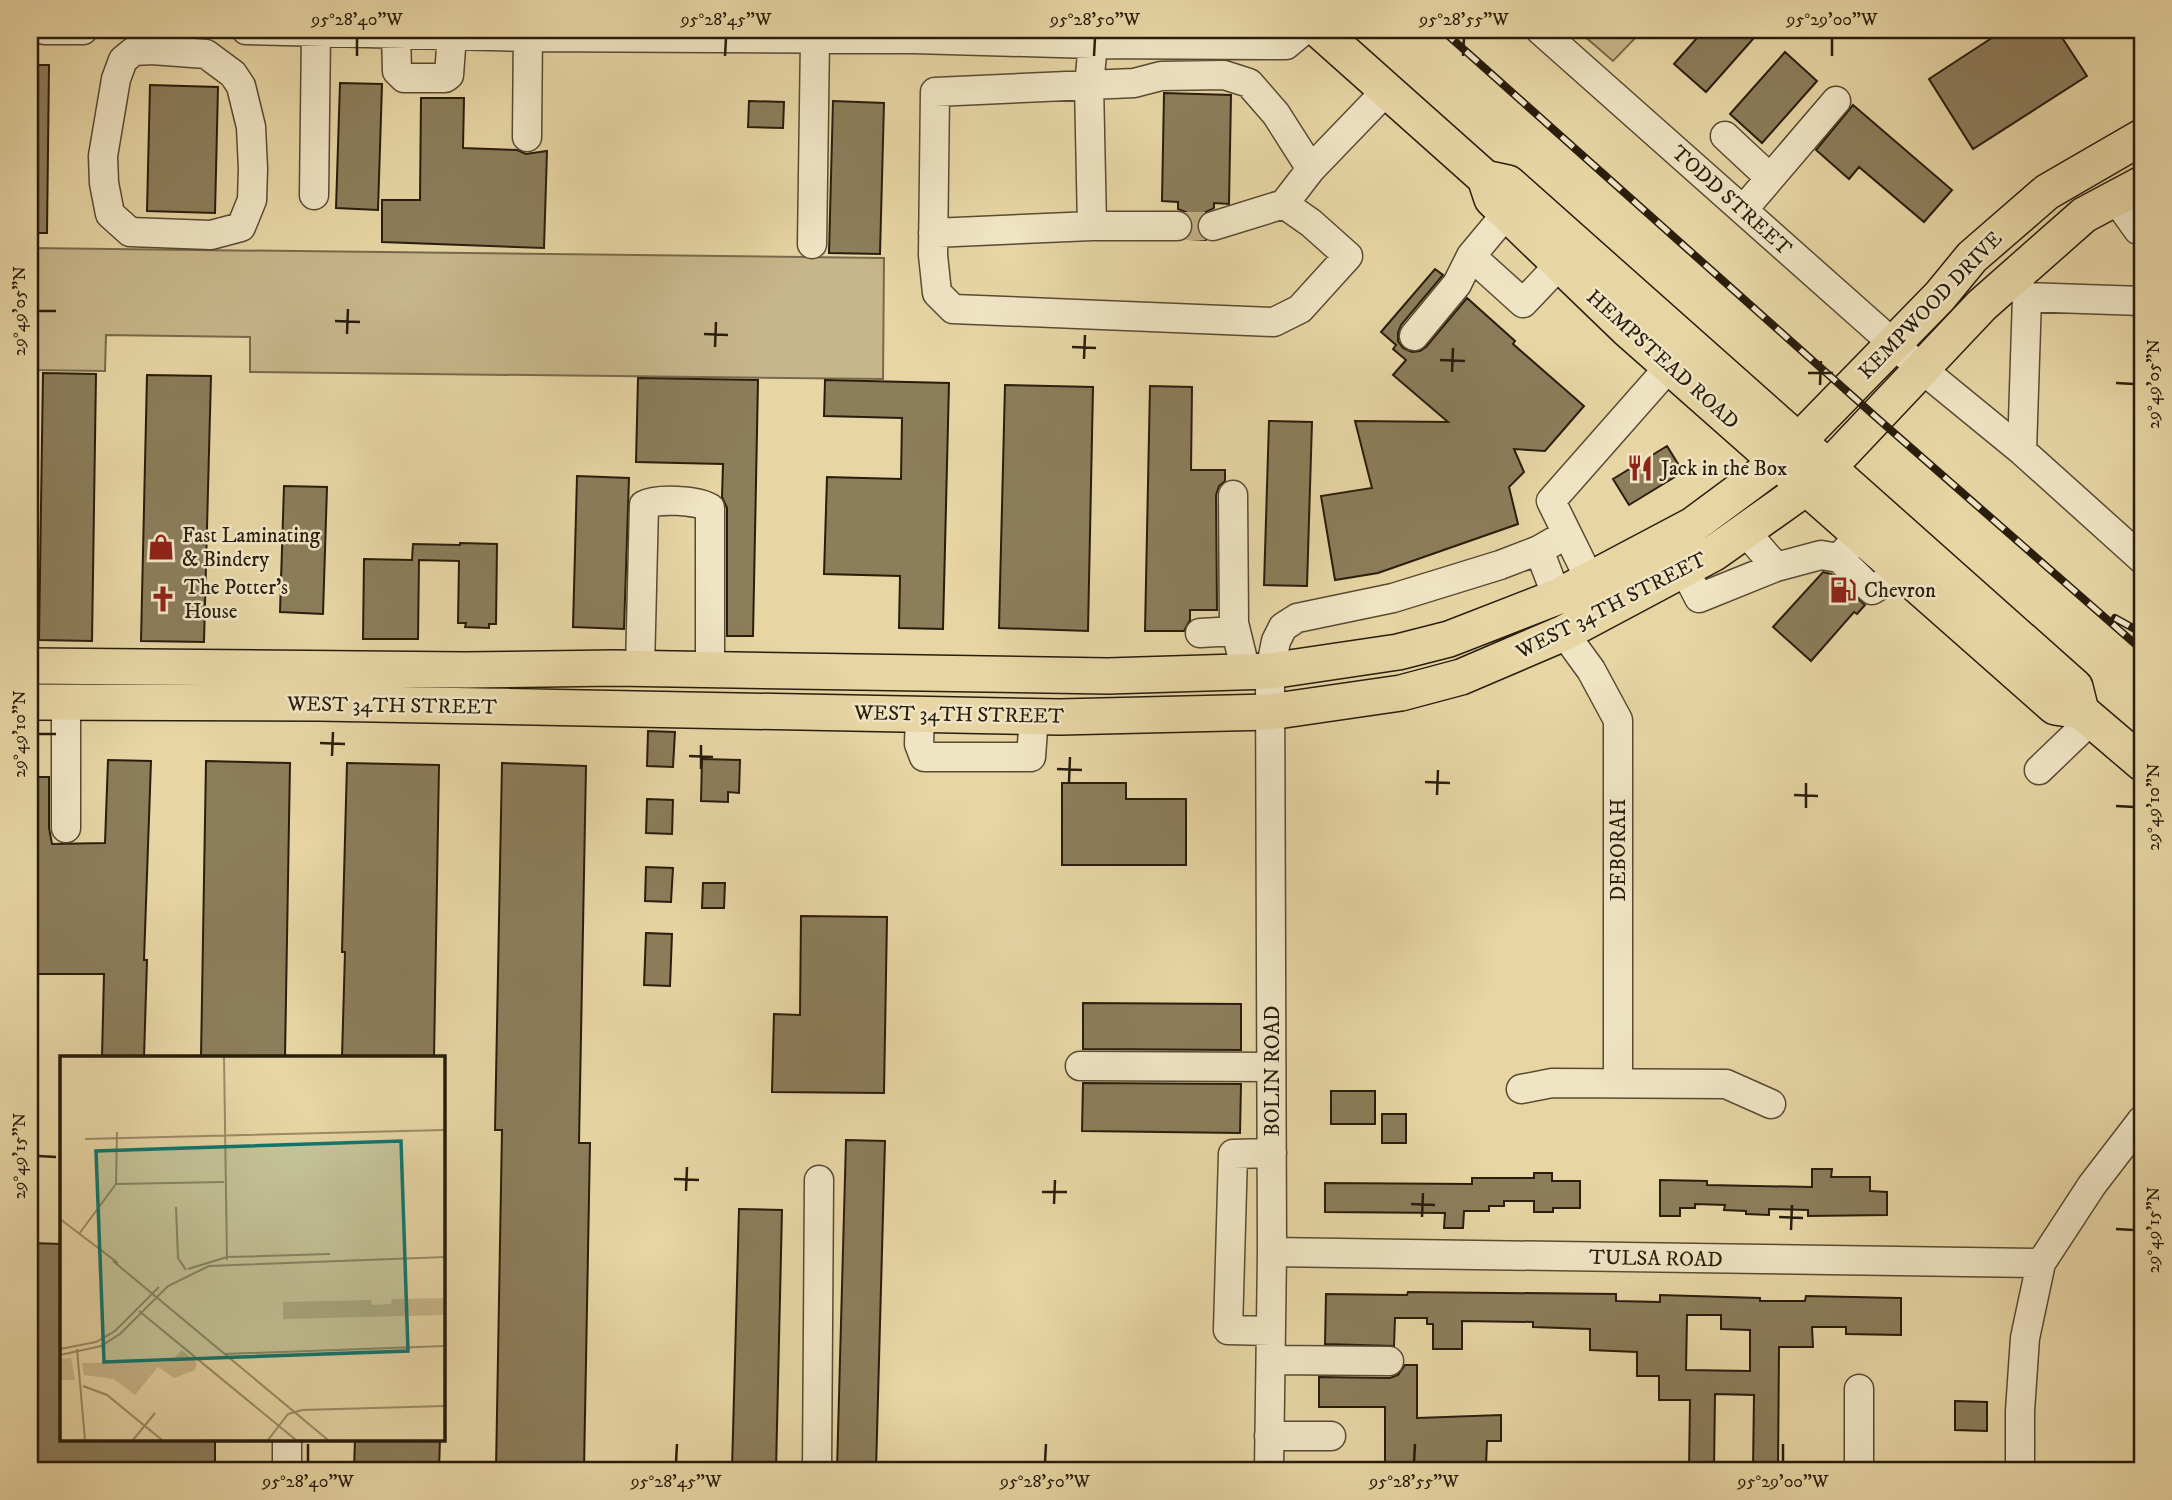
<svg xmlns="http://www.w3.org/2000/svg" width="2172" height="1500" font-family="'IM FELL DW Pica',serif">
  <rect width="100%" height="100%" fill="#e7d5a4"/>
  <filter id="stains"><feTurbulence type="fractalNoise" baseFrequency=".00286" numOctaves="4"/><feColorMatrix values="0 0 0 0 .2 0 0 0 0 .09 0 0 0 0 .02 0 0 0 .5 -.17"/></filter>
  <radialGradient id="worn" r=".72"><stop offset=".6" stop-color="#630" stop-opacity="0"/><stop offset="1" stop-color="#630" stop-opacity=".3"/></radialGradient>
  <path fill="#c7b68a" stroke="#786a4b" stroke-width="2" d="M1577 30H1643L1613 61Z
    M30 248 884 258 883 379 250 372V337L106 335 105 371 30 370Z"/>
  <path fill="#8c7d5b" stroke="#291d0c" stroke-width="2" fill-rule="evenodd" d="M1704 30H1761L1706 92 1674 64Z
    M2004 30H2057L2087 76 1973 149 1929 79Z
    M1785 52 1817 81 1762 143 1730 114Z
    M30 65H49L47 233H30Z
    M340 83 382 84 378 210 336 208Z
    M150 85 218 87 215 213 147 211Z
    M1164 93 1231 95 1229 204 1214 203V208L1200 215 1197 222V230L1205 240 1186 239 1192 234 1194 227 1191 217 1186 212 1178 209V202L1162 201Z
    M421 98H464L463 148 517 150 526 154 547 151 544 248 382 242V200H420Z
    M749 101 784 102 783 128 748 127Z
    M833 101 884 103 880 254 829 253Z
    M1853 105 1952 190 1924 222 1859 167 1849 179 1816 150Z
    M1435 269 1443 275 1401 325 1398 333V341L1403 348 1412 352 1420 351 1426 347 1467 298 1515 341 1513 344 1584 406 1545 451 1514 449 1524 472 1509 487 1518 524 1378 573 1335 580 1321 496 1372 488 1355 421 1448 422 1393 375 1406 360 1393 349 1396 345 1381 332Z
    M43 373 96 374 92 641 39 640Z
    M147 375 211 376 204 642 141 641Z
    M638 378 758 380 753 636H727V508L722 497 723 464 636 462Z
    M825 380 949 383 943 629 899 628 900 576 824 574 827 477 901 479 902 418 824 416Z
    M1005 385 1093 387 1088 631 999 628Z
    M1150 386 1192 387 1191 470H1225V481L1219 486 1216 495 1217 610H1190V620L1184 631H1145Z
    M1269 421 1312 422 1307 586 1264 585Z
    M1667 446 1683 472 1629 505 1613 479Z
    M577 476 629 478 624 629 573 627Z
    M284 486 327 487 323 614 280 612Z
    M460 543 497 544 496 624H489V628L465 627 466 623H458L459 561 419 560 418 639H363L364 559 412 560 413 544 460 545Z
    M1823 572 1831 574 1865 605 1857 614 1854 612 1811 661 1773 627Z
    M648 731 675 732 673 767 647 766Z
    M702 759 740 760 739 793 728 792V802L701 801Z
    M108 760 151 761 144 960H147L144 1057H102L104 974H34L33 777H49V828L52 844 105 843Z
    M206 761 290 763 285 1057H201Z
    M347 763 439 765 434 1057H342L345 952H342Z
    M502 763 586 766 579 1143H590L584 1470H496L502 1130H495Z
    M1062 783H1126V799H1186V865H1062Z
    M647 799 673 800 672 834 646 833Z
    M646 867 673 868 671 902 645 901Z
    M703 883H725L724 908H702Z
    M801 916 887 917 884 1093 772 1092 774 1014 800 1015Z
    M646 933 672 934 670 986 644 985Z
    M1083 1003 1241 1004V1050L1083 1049Z
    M1083 1083 1241 1084 1240 1133 1082 1131Z
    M1331 1091H1375V1124H1331Z
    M1382 1114H1406V1143H1382Z
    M846 1140 885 1141 876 1470H837Z
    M1812 1169H1832L1831 1177H1870V1191L1887 1192V1215L1808 1216V1210L1769 1209V1215L1746 1214V1211L1724 1210 1725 1205 1695 1204V1208H1680V1216H1660V1180L1707 1181V1185L1812 1187Z
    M1534 1173H1552V1181H1580V1208H1553V1212H1534V1201H1504V1206H1489V1211H1464L1463 1228H1444L1445 1213 1325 1212V1183L1472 1184V1178H1534Z
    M739 1209 782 1210 776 1470H732Z
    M31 1243 61 1244V1439H215V1470H30Z
    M1408 1292 1616 1294V1301L1660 1302V1295L1760 1298V1301H1805L1806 1296 1901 1298V1335L1846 1334V1327H1812L1813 1347H1779L1778 1470H1753L1754 1395 1715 1394 1714 1470H1689L1690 1400H1659V1376H1637V1352L1590 1350V1329L1533 1327V1322L1462 1321V1349H1433V1324H1427V1318H1395L1394 1346 1325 1344 1326 1294 1407 1295ZM1687 1315H1721V1329L1750 1330V1371L1686 1370Z
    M1405 1365H1417V1418L1501 1415V1441H1487L1486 1466H1450V1470H1385V1407H1319V1377L1390 1378 1398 1375Z
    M1955 1401 1987 1402V1431L1955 1430Z
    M355 1439H440L439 1470H354Z"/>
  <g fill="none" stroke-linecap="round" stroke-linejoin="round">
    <path stroke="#c1b086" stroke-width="28" stroke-dasharray="28 14" stroke-linecap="butt" d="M1177 226H1213"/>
    <g stroke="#584b32" stroke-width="31">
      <path id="minor" d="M45 30H83
        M246 30 528 37 914 39 1093 44 1286 45 1304 30
        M1540 30 1923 370 2022 451 2142 559
        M396 34 397 71 404 78H445L449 75 452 35
        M1093 44 1089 85 1134 83 1161 76 1224 75 1249 83 1276 114 1311 169 1388 89
        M152 50 206 54 233 74 241 86 251 127 253 169 252 200 241 227 211 235 130 232 110 214 104 183 103 156 116 79 123 60 134 51Z
        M1725 136 1770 178
        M527 137 528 30
        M314 195 316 32
        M2115 198 2138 230 2142 231
        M1743 210 1836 101
        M1506 214 1471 256 1523 303 1560 264
        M1092 226 1089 85 935 92 933 255 937 293 953 309 1274 322 1300 309 1348 256 1311 223 1284 204 1311 169
        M1213 226 1284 204
        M933 233 1092 226H1177
        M812 244 815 39
        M2012 279 2027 297 2022 451
        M2027 297 2142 301
        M1414 336 1457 284 1471 256
        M1233 495 1234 623 1246 672
        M1874 519 1839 558 1872 590 1902 572 1915 558
        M1745 531 1776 567 1821 555 1839 558
        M1539 550 1557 597
        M1684 569 1699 598 1776 567
        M1590 580 1551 501 1670 366
        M1200 633 1236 631
        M1564 633 1591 670 1618 720V1083
        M640 669 644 505C657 498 698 500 710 508V670
        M920 714 919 744 924 757H1031L1034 716
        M2039 770 2092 719
        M66 828V702
        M1080 1066 1271 1067
        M1521 1089 1552 1083 1726 1084 1771 1104
        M1272 1252 2041 1263
        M1271 1331 1228 1330 1233 1154 1272 1153
        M1271 1360 1389 1361
        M1269 1436H1331
        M287 1470V1439
        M817 1470 819 1180
        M1269 1470 1272 1252 1270 671 1276 641 1283 627 1297 618 1393 598 1500 565 1539 550 1567 534
        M1859 1470V1389
        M2020 1470V1411L2025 1338 2041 1263 2092 1185 2142 1120"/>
    </g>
    <g stroke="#291d0c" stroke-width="38">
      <path id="major" d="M1319 30 1485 178 1508 183 2075 687 2081 711
        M1485 178 1492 199 1628 330 2055 707 2081 711 2142 763
        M30 666 465 670 614 668 1108 676 1270 671 1398 652 1449 639 1557 597 1693 525 1778 462 1940 296 1972 257 2047 192 2142 137
        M30 702 319 703 1060 717 1270 712 1401 693 1461 677 1564 633 1714 553 1807 487 1828 468 1982 305 2084 215 2142 184"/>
    </g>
    <use href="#minor" stroke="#efe4c4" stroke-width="28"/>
    <use href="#major" stroke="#e7d5a4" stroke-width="35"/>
    <g stroke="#291d0c" stroke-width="8">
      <path id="rail" d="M1442 30 1877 418 2142 650
        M2115 618 2142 633"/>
    </g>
    <use href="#rail" stroke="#efe4c4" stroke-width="5" stroke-dasharray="16" stroke-linecap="butt"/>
  </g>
  <path fill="none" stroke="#291d0c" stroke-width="2.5" d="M357 56V38M725 56 726 38M1094 56 1095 38M1463 56 1464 38M1832 56V38M38 311H56M335 321 360 322M347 334 348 309M704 334 728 335M715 347 716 322M1072 347 1096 348M1084 359 1085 335M1440 360 1465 361M1452 372 1453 348M1808 373H1833M2116 383 2134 384M1820 385 1821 361M38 734H56M320 743 345 744M332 756 333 732M689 756 713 757M701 769V745M1057 769 1082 770M1069 782 1070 757M1425 782 1450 783M1437 795 1438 770M1794 795 1818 796M2116 806 2134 807M1806 808V783M38 1156 56 1157M674 1179 699 1180M686 1191 687 1167M1042 1192H1067M1054 1204 1055 1180M1411 1204 1435 1205M1422 1217 1423 1193M1779 1217 1803 1218M2116 1229 2134 1230M1791 1230 1792 1205M308 1462V1444M676 1462 677 1444M1045 1462 1046 1444M1414 1462 1415 1444M1783 1462V1444"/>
  <defs>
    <g id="restaurant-bare" transform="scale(2.1)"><path d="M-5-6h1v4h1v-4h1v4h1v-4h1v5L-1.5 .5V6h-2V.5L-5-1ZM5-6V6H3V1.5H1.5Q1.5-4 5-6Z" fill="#8f2418" stroke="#efe4c4" stroke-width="2.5" paint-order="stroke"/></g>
    <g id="shop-bare" transform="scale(2.1)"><path d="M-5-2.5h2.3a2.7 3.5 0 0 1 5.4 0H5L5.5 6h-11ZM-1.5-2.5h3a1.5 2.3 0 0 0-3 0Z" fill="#8f2418" stroke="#efe4c4" stroke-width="2.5" paint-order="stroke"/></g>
    <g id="fuel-bare" transform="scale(2.1)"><path d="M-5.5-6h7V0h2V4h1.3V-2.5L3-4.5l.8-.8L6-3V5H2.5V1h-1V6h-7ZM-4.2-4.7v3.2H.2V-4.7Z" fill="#8f2418" stroke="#efe4c4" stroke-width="2.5" paint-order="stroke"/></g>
    <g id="church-bare" transform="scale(2.1)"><path d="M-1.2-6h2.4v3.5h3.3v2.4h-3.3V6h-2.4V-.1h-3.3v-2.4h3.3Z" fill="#8f2418" stroke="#efe4c4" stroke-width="2.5" paint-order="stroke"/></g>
  </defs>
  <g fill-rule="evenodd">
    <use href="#restaurant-bare" x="1640" y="468"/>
    <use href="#shop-bare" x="161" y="547"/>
    <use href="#fuel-bare" x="1843" y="590"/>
    <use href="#church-bare" x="163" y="599"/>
  </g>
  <g text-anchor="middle" stroke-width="5" stroke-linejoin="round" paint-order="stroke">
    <g font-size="21" fill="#291d0c" stroke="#efe4c4">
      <text transform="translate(1732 200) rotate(42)" y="7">TODD STREET</text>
      <text transform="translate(1930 305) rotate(-46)" y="7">KEMPWOOD DRIVE</text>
      <text transform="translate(1663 359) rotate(42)" y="7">HEMPSTEAD ROAD</text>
      <text transform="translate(1611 605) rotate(-27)" y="7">WEST 34TH STREET</text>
      <text transform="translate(392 705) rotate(1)" y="7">WEST 34TH STREET</text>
      <text transform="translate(959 714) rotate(1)" y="7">WEST 34TH STREET</text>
      <text transform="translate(1618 850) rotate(-90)" y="7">DEBORAH</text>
      <text transform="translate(1272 1071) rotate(-90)" y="7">BOLIN ROAD</text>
      <text transform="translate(1656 1258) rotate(1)" y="7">TULSA ROAD</text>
    </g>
    <g font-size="21" fill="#291d0c" stroke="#efe4c4" text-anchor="start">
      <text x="1661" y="475">Jack in the Box</text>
      <text x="182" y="542">Fast Laminating<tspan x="182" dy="24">&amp; Bindery</tspan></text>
      <text x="184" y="594">The Potter's<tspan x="184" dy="24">House</tspan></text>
      <text x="1864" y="597">Chevron</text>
    </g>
  </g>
  <g transform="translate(60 1056)">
    <rect width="385" height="385" fill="#e7d5a4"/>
    <path d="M385 242V259L223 263V246L311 244 312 249 331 248 332 243ZM122 294 137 307 135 314 114 322 98 311 75 339 54 323 24 319 22 307 111 306ZM11 302 15 324H0V303Z" fill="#c7b68a"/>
    <path fill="none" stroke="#9b8b67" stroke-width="2" d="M164 1 167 204M25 83 385 74M56 128 164 126M116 151 118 202 126 214M0 163 58 207M19 178 56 128 57 76M53 205 268 384M128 213 167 201 270 198M79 255 236 384M0 293 36 286 55 275 99 231M17 293 25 384M164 298 385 290M0 299 41 290 60 278 108 230 149 210 385 201M23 330 47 339 102 384M73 384 95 357M208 384 228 358 242 354 385 350"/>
    <path fill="#0f766e" fill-opacity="0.15" stroke="#0f766e" stroke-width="3.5" d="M341 85 348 295 44 306 36 95Z"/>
    <rect width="385" height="385" fill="none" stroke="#291d0c" stroke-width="3.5"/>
  </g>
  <rect width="2172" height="1500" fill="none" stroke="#e7d5a4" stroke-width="77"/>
  <rect x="38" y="38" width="2096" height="1424" fill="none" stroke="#291d0c" stroke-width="2.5"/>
  <g font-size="18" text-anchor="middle" fill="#291d0c">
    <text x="357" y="25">95°28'40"W</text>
    <text x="726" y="25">95°28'45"W</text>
    <text x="1095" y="25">95°28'50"W</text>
    <text x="1464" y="25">95°28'55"W</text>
    <text x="1832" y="25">95°29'00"W</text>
    <text transform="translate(19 311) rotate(-90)" y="6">29°49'05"N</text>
    <text transform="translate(2153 384) rotate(-90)" y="6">29°49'05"N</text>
    <text transform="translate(19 734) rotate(-90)" y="6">29°49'10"N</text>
    <text transform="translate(2153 807) rotate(-90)" y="6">29°49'10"N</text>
    <text transform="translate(19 1156) rotate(-90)" y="6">29°49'15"N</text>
    <text transform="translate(2153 1230) rotate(-90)" y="6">29°49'15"N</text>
    <text x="308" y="1487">95°28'40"W</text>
    <text x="676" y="1487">95°28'45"W</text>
    <text x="1045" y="1487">95°28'50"W</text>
    <text x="1414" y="1487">95°28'55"W</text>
    <text x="1783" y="1487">95°29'00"W</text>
  </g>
  <rect width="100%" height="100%" filter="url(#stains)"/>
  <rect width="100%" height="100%" fill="url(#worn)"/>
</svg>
